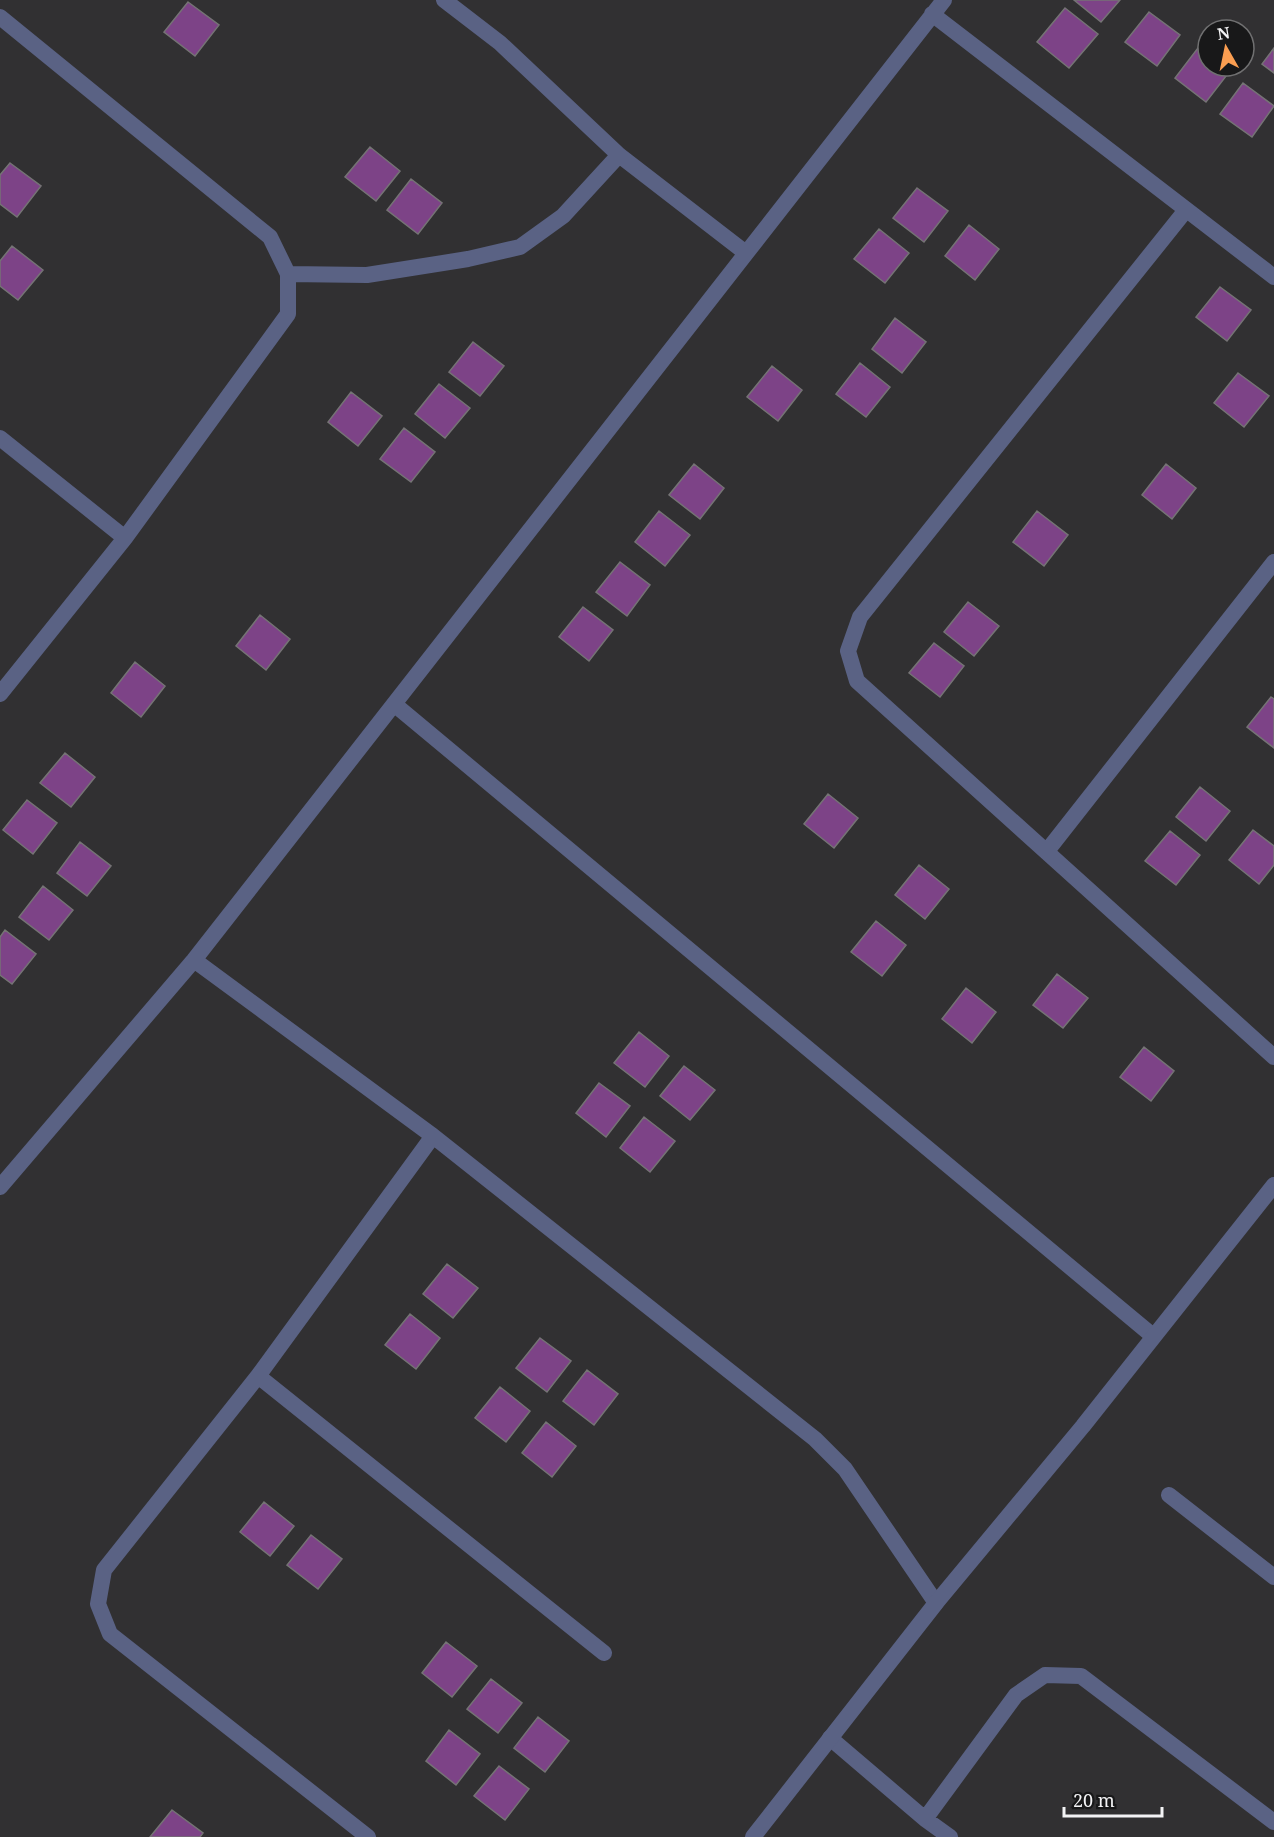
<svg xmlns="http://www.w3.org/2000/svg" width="1274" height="1837" font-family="'Noto Serif',serif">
  <rect width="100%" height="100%" fill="#313032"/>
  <path fill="#7d4387" stroke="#757375" stroke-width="1.5" d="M1074 0H1120L1101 22Z
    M188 2 219 25 195 56 164 32Z
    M1065 8 1098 34 1069 68 1037 42Z
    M1149 12 1180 35 1157 66 1125 42Z
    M1198 48 1208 55V66H1223L1230 71 1206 102 1175 78Z
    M1274 48V73L1262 64Z
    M1243 83 1274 106 1252 137 1220 114Z
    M370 147 400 171 376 201 345 177Z
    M10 163 41 186 17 217 0 204V175Z
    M411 179 442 203 418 234 387 210Z
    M917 188 948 211 924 242 893 218Z
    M969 225 999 249 975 280 945 256Z
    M879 229 909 253 885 283 854 259Z
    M12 246 43 270 18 300 0 286V261Z
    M1220 287 1251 310 1227 341 1196 317Z
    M895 318 926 342 902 373 872 349Z
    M473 342 504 366 480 396 449 372Z
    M860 363 890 387 866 417 836 394Z
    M772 366 802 390 778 421 747 397Z
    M1238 373 1269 396 1244 427 1214 403Z
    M439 384 470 408 445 438 415 414Z
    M351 392 382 416 358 446 328 422Z
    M404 428 435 452 411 482 380 459Z
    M694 464 724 488 700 519 669 495Z
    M1166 464 1196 488 1172 519 1142 495Z
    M659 511 690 535 665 566 635 542Z
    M1037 511 1068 535 1044 566 1013 542Z
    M620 562 650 585 627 616 596 592Z
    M968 602 999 626 974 656 944 632Z
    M583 607 613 630 589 661 559 637Z
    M260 615 290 639 266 670 236 646Z
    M934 643 964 666 940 697 909 673Z
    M135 662 165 686 141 717 111 693Z
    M1271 697 1274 699V748L1247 727Z
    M65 753 95 777 71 807 40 783Z
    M1200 787 1230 811 1206 841 1176 817Z
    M828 794 858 818 834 848 804 824Z
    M27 800 57 823 33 854 3 830Z
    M1253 830 1274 846V865L1259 884 1229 860Z
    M1170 831 1200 855 1176 885 1145 861Z
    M80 842 111 866 87 896 57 873Z
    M919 865 949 889 925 919 895 895Z
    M43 886 73 910 49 940 19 917Z
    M876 921 906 945 882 976 851 952Z
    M5 930 36 954 12 984 0 975V937Z
    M1057 974 1088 998 1063 1028 1033 1005Z
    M966 988 996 1012 972 1043 942 1019Z
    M639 1032 669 1056 645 1087 614 1063Z
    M1144 1047 1174 1071 1151 1101 1120 1077Z
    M684 1066 715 1090 690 1120 660 1096Z
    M599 1083 630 1106 606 1137 576 1113Z
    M644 1117 675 1141 650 1172 620 1148Z
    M447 1264 478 1288 453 1318 423 1294Z
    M410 1314 440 1338 416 1369 385 1345Z
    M540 1338 571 1361 547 1392 516 1368Z
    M587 1370 618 1394 594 1425 563 1401Z
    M500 1387 530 1411 506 1442 475 1418Z
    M546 1422 576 1446 552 1477 522 1453Z
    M264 1502 294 1526 270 1556 240 1532Z
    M311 1535 342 1559 318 1589 287 1565Z
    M446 1642 477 1666 452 1697 422 1673Z
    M491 1679 522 1703 498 1733 467 1709Z
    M538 1717 569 1741 545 1772 514 1748Z
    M449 1730 480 1754 456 1785 426 1761Z
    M499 1766 529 1789 505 1820 474 1796Z
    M172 1810 203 1833 200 1837H150Z"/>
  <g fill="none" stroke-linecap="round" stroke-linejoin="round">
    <path stroke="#5a6284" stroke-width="16" d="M444 0 500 43 619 155 746 253
      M932 14 1274 277
      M0 17 270 237 288 274V314L125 538 0 694
      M1186 210 860 617 848 651 857 681 1274 1057
      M288 274 367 275 468 259 520 247 563 216 619 155
      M0 438 125 538
      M394 704 1153 1336
      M1047 851 1274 562
      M194 960 433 1136 815 1439 845 1469 936 1603
      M0 1187 194 960 944 0
      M258 1376 604 1653
      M1169 1495 1274 1577
      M830 1738 925 1819 950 1837
      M925 1819 1016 1695 1045 1675 1081 1676 1274 1822
      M368 1837 110 1634 98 1604 104 1570 258 1376 433 1136"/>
    <path stroke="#5a6284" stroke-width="16" d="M753 1837 936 1603 1083 1426 1274 1185"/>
  </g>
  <g transform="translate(1226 48) rotate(351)"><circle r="28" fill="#181819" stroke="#707071" stroke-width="1.5"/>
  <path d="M0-4.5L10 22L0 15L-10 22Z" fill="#fb9e51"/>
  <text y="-9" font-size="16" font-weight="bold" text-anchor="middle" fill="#f3f3f5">N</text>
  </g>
  <path d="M1064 1807v9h98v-9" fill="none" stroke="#f3f3f5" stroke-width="3"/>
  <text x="1073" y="1807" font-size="18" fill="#f3f3f5" stroke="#181819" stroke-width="4.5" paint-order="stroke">20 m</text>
</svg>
